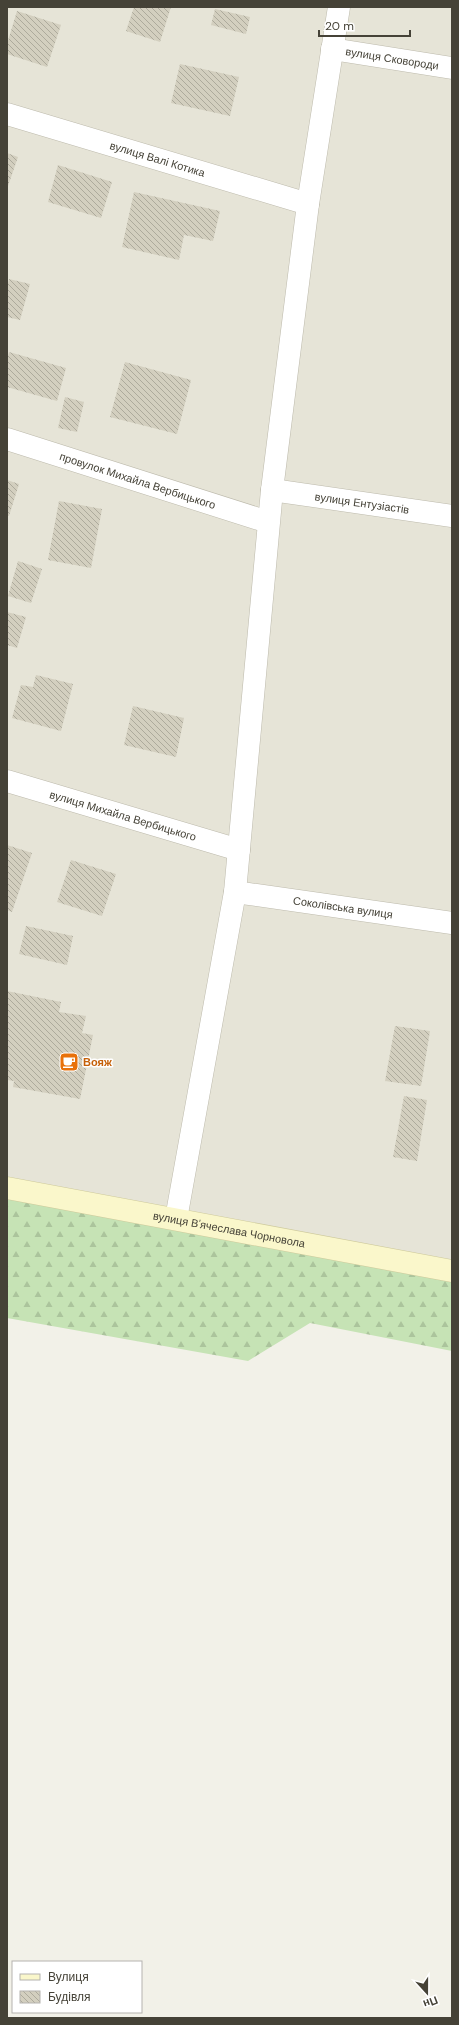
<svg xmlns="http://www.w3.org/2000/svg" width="459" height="2025" font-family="'DM Sans',sans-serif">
  <defs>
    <pattern id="forest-firs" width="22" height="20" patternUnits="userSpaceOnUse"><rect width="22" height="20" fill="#c6e3b5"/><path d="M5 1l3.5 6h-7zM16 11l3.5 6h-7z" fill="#abc49c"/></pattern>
    <pattern id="building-back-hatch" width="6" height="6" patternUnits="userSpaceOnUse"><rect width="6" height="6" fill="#d3cfbf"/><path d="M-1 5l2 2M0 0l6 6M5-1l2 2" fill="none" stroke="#adaa9c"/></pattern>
  </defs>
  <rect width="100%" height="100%" fill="#f2f1e8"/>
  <path fill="#e6e4d7" d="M7 7H452V1271L7 1188Z"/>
  <path fill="url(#forest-firs)" d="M7 1188 452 1272V1351L310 1323 248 1361 7 1318Z"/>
  <path fill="url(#building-back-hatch)" d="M134 7H171L160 42 126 31Z
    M215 9 250 17 246 34 211 25Z
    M17 11 61 25 47 67 7 54V44Z
    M180 64 239 77 230 116 171 103Z
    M7 153 18 157 7 189Z
    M58 165 112 182 101 218 48 202Z
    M134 192 220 211 213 241 184 235 179 260 122 247Z
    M9 279 30 284 20 320 7 317V288Z
    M9 352 66 368 57 401 7 387V360Z
    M125 362 191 380 177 434 110 417Z
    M65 397 84 402 77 432 58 428Z
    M7 480 19 484 9 516H7Z
    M59 501 102 509 91 568 48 560Z
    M18 561 42 569 31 603 8 596Z
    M7 612 26 617 17 648 7 645Z
    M36 675 73 684 61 731 12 718 21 685 33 687Z
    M133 706 184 718 176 757 124 745Z
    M7 845 32 853 12 912 7 910Z
    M71 860 116 874 102 916 57 902Z
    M26 926 73 936 67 965 19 954Z
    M7 991 61 1002 59 1012 86 1016 82 1033 93 1035 80 1099 13 1087 14 1081 7 1080Z
    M395 1026 430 1031 421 1086 385 1081Z
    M404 1096 427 1100 417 1161 393 1157Z"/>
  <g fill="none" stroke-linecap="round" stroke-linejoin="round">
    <g stroke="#bdbaac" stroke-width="23">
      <g id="street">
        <path id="s1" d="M332 49 452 68"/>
        <path id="s2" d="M7 114 308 204"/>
        <path id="s3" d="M7 439 268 522"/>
        <path id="s4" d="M272 490 452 516"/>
        <path id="s5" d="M7 781 239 850"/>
        <path id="s6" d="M235 892 452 923"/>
        <path d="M176 1219 235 892 272 490 308 204 339 7"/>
      </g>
    </g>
    <g stroke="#ceca9c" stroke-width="23">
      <g id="secondary">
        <path id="s7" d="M7 1188 452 1271"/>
      </g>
    </g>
    <use href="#street" stroke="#fff" stroke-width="22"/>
    <use href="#secondary" stroke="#faf7cb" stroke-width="22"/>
  </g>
  <defs>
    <g id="cafe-square" transform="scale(1)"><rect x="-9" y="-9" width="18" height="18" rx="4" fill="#e8710a" stroke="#fff"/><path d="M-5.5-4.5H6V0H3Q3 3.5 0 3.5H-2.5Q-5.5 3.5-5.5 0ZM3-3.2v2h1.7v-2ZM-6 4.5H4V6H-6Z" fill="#fff"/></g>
  </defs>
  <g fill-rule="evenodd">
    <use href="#cafe-square" x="69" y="1062"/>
  </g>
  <g text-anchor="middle" stroke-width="3" stroke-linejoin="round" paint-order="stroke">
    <g font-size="11" fill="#454237" stroke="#fff">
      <text dy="4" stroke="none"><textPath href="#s1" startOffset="61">вулиця Сковороди</textPath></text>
      <text dy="4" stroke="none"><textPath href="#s2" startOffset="157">вулиця Валі Котика</textPath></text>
      <text dy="4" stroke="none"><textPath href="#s3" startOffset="137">провулок Михайла Вербицького</textPath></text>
      <text dy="4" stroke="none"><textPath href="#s4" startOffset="91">вулиця Ентузіастів</textPath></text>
      <text dy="4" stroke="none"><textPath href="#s5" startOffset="121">вулиця Михайла Вербицького</textPath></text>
      <text dy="4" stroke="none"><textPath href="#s6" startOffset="109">Соколівська вулиця</textPath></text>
      <text dy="4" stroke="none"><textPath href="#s7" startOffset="226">вулиця В'ячеслава Чорновола</textPath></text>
    </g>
    <g font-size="11" font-weight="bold" fill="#c56008" stroke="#fff" text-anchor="start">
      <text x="83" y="1066">Вояж</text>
    </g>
  </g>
  <rect width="459" height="2025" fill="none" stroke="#454237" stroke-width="16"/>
  <rect x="12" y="1961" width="130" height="52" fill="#ffffff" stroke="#b5b3af"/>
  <rect x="20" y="1974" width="20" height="6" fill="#faf7cb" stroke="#b5b3af"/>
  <text x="48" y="1981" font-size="12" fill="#454237">Вулиця</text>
  <rect x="20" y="1991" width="20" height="12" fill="url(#building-back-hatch)" stroke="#b5b3af"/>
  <text x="48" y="2001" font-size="12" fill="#454237">Будівля</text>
  <g transform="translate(427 1993) rotate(159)" stroke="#ffffff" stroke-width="3" paint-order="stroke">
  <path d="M0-3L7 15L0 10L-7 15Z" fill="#454237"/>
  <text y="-6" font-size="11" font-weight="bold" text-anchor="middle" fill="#454237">Пн</text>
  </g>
  <path d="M319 30v6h91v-6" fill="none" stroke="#454237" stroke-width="2"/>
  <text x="325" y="30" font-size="12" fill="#454237" stroke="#ffffff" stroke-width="3" paint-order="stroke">20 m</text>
</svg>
